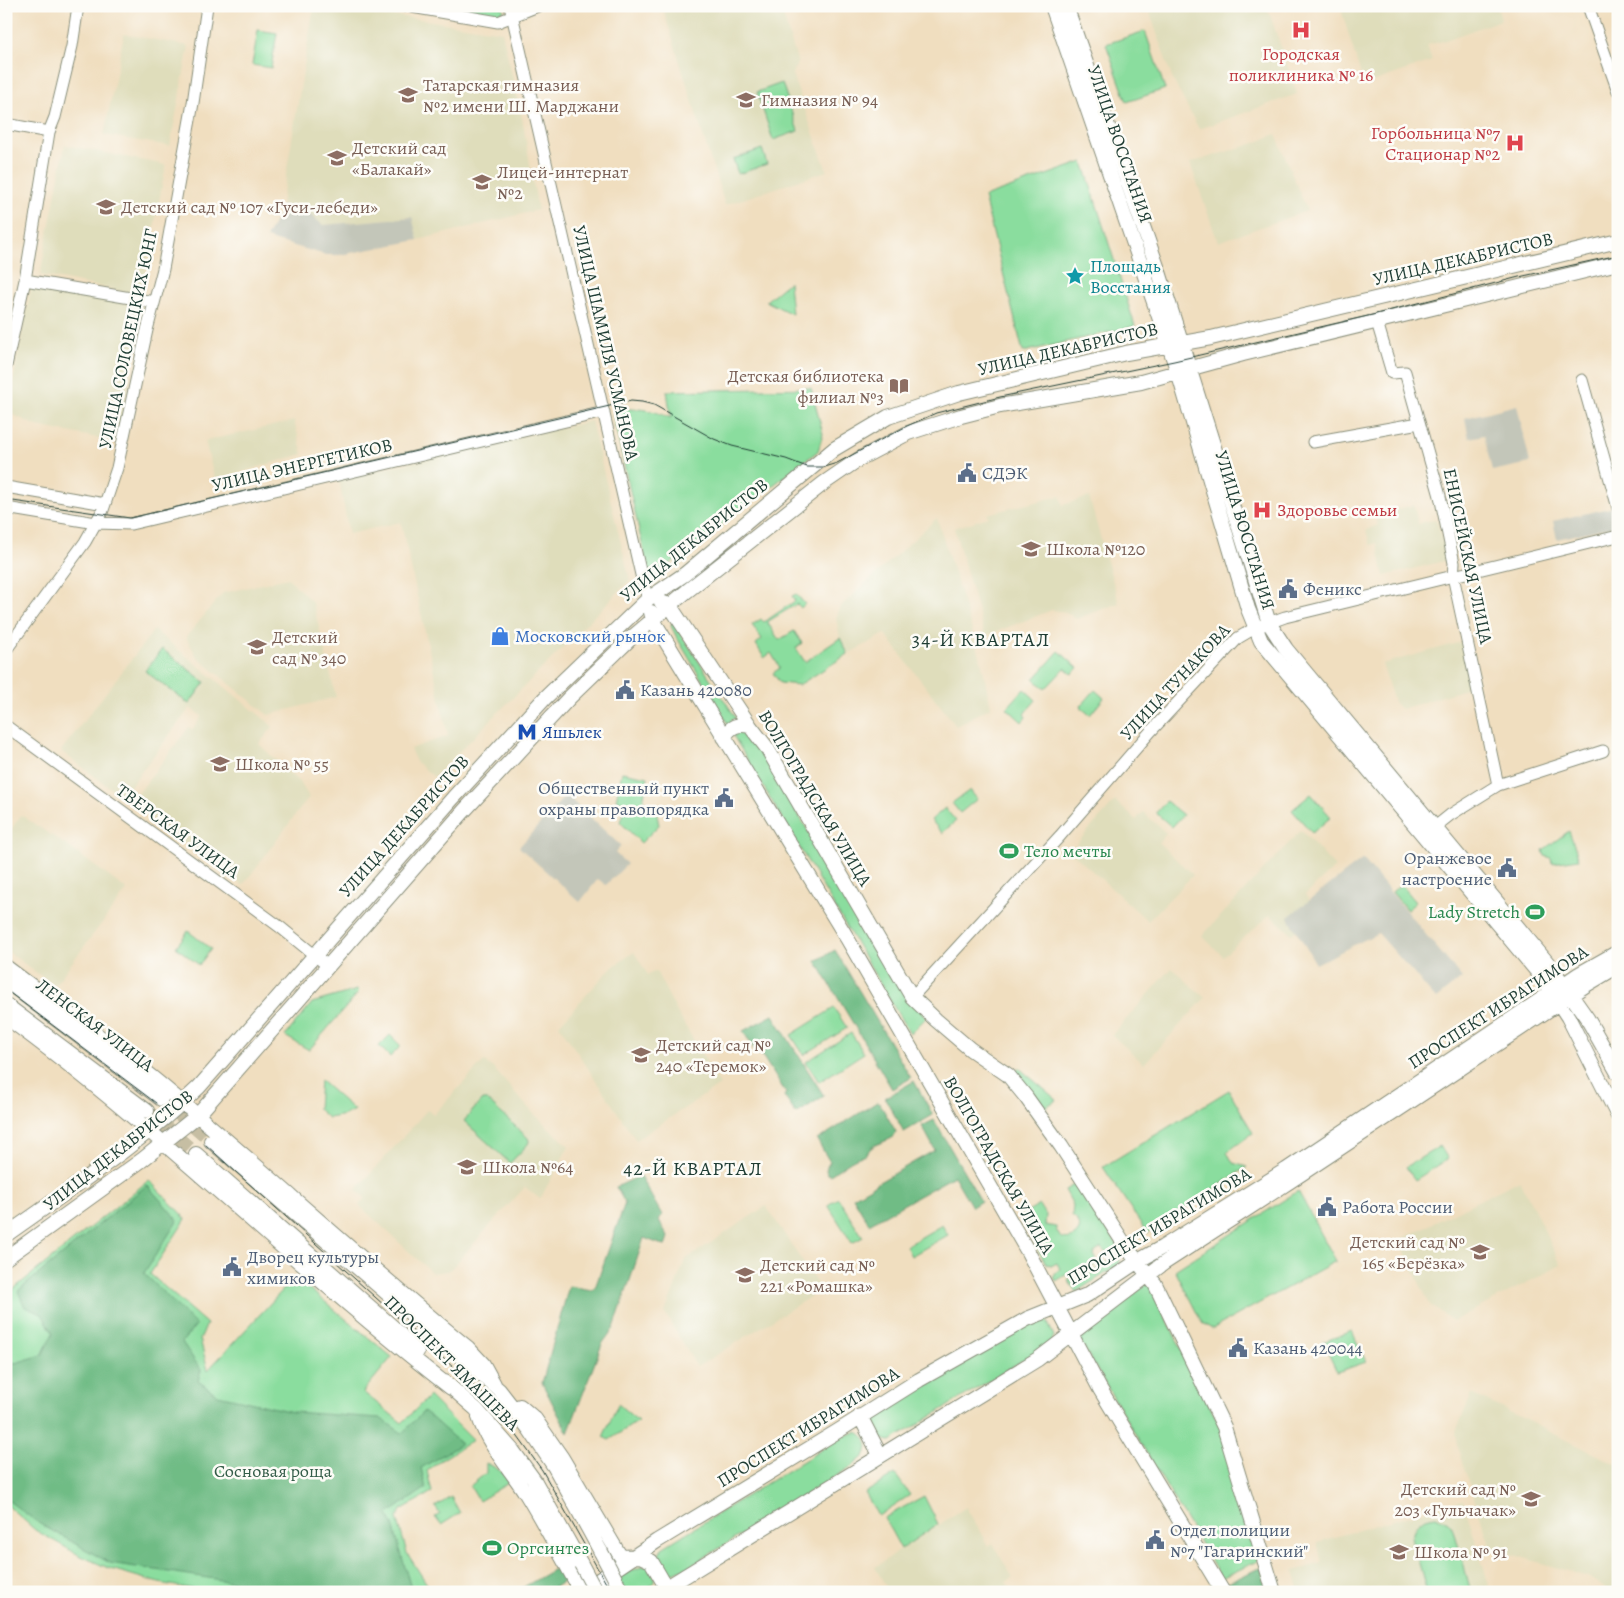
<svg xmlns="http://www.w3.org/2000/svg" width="1624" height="1598" font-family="Alegreya,serif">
  <rect width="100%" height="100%" fill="#fdfcf7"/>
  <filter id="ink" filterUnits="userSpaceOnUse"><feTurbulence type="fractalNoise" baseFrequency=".02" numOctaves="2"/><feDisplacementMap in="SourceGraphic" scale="10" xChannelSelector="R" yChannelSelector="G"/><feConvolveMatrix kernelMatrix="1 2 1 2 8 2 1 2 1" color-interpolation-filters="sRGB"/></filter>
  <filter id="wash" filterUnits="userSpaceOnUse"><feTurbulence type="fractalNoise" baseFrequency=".0096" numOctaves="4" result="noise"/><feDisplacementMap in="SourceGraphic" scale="20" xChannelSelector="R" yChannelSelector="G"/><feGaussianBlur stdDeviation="1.12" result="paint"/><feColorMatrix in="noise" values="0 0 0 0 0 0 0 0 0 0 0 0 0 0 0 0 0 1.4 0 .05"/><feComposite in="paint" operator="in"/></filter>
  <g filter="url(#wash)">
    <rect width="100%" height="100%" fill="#f0debf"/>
    <path fill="#dfddbb" d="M314 6H334L502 32 522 118 538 210 418 240 411 217 323 225 305 210 281 205Z
      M682 6H780L797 60V66L792 74 827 171 725 205 664 12Z
      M1149 6H1267L1297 94 1199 129 1172 78 1150 13Z
      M1340 6H1497L1501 20 1440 42 1427 45 1432 61 1364 85Z
      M124 34 189 46 170 146 104 135Z
      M1276 134 1307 211 1218 242 1190 163 1255 143Z
      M65 145 166 165 141 295 40 275Z
      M31 288 143 306 118 442 37 426 7 412Z
      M294 421 303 454 215 480 205 441Z
      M591 421 630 580 434 777 416 762 410 749 448 736 401 522 349 534 339 479Z
      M1060 496 1063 505 1089 497 1119 603 1076 619 1066 612 1052 610 985 636 954 528 989 517 987 514Z
      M1414 505 1418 524 1436 519 1448 560 1384 576 1377 543 1370 545 1366 530 1378 525 1375 515Z
      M937 518 980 656 991 707 956 726 885 634 848 654 840 638 836 618 840 607Z
      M288 578 313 603 336 697 268 715 197 657 186 637 223 593Z
      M154 630 268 722 273 727 259 744 301 784 309 797 243 885 131 803 189 727 192 730 202 716 190 708 122 797 61 751Z
      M1462 642 1473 684 1462 690 1401 709 1394 702 1382 664Z
      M1115 801 1136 820 1143 812 1166 833 1159 843 1193 875 1148 921 1070 851Z
      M21 815 69 847 127 890 54 986 6 950V884L10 879 6 876V837Z
      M1301 830 1335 867 1305 895 1318 910 1292 934 1270 915 1223 956 1202 936Z
      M634 952 648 975 656 971 677 1012 720 1085 636 1140 559 1025 610 969Z
      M1172 968 1205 998 1144 1064 1112 1035Z
      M484 1061 494 1069 533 1113 569 1146 540 1199 525 1187 449 1271 432 1273 359 1205 365 1198 356 1190 427 1110 434 1114Z
      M1520 1180 1561 1265 1453 1321 1430 1305 1399 1240Z
      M766 1206 821 1290 697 1367 665 1313 685 1260Z
      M1472 1394 1618 1465V1592H1610L1588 1577 1491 1548 1458 1450 1455 1433Z
      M1463 1500 1491 1592H1300L1294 1571 1322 1563 1317 1542Z
      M966 1507 988 1546 993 1543 1013 1578 1006 1582 1013 1592H889L875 1567Z"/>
    <path fill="#c3c6b9" d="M281 205 305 210 323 225 412 217 418 240 340 255H326L266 238 279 213Z
      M1517 405 1530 463 1492 471 1484 435 1469 438 1465 418Z
      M1614 507 1618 525 1557 539 1553 521Z
      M566 795 621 846 615 853 627 864 606 885 598 879 580 902 519 847Z
      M1363 859 1462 978 1436 999 1378 933 1316 964 1288 917Z"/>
    <path fill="#8add9e" stroke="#548d69" d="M441 6H502L504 11 496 15Z
      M258 30 277 33 271 68 252 65Z
      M1145 31 1165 89 1127 102 1106 44Z
      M782 83 798 131 773 140 757 92Z
      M762 149 767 164 738 174 733 159Z
      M1083 162 1135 326 1023 352 984 197Z
      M789 282 792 314 766 301Z
      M811 388 823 434 818 451 654 576 648 570 613 416 615 410C640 408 648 408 671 418L667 391Z
      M796 594 805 604 801 608 797 604 767 622 779 640 794 631 802 643 796 648 805 662 840 638 848 654 799 685 780 683 773 673 780 668 771 653 764 658 756 644 762 639 752 625 761 619 764 622 795 601 792 596Z
      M673 622 736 718 731 720 729 726 676 636 671 626Z
      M162 649 205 682 189 704 145 671Z
      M1059 651 1078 668 1072 674 1065 668 1045 689 1034 679Z
      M1024 689 1036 700 1024 714 1026 717 1022 722 1007 708Z
      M1095 690 1104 698 1090 715 1080 707Z
      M748 730 903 991 927 1017 910 1034 734 737V732Z
      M622 772 648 777 642 806 656 810 659 825 641 843 620 822 626 803 616 800Z
      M970 790 977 799 960 813 952 803Z
      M1311 794 1331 817 1312 833 1292 810Z
      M1166 801 1183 815 1172 827 1156 813Z
      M945 808 956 821 942 833 931 820Z
      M1569 831 1579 859 1552 863 1551 858 1545 856 1543 850Z
      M1401 884 1416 902 1407 910 1392 892Z
      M188 931 211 949 199 965 176 947Z
      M357 990 359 992 309 1050 285 1036 312 1003Z
      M834 1008 847 1028 804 1055 791 1035Z
      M851 1033 864 1053 819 1082 806 1062Z
      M390 1035 401 1046 390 1057 379 1046Z
      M1019 1068 1057 1100 1042 1109 1015 1073Z
      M320 1080 354 1110 345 1115 328 1118 318 1109Z
      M1229 1090 1253 1133 1227 1152 1233 1163 1247 1167 1147 1233 1103 1167Z
      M484 1100H487L528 1138 529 1141 528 1144 510 1163 464 1121 481 1101Z
      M1440 1146 1448 1159 1415 1180 1406 1167Z
      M149 1180 186 1219 150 1274 207 1324 200 1339 208 1370 295 1277 392 1357 363 1392 402 1423 429 1396 473 1440 441 1460 427 1471 432 1492 401 1510 397 1518 407 1553 432 1592H210L159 1583 108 1568 79 1555 35 1530 6 1504V1295Z
      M1077 1183 1120 1248 1114 1253 1106 1252 1101 1248 1094 1253 1096 1264 1087 1270 1069 1273 1056 1281 1053 1276 1055 1275V1273L1060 1269 1057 1263 1051 1266 1050 1264 1047 1265 1019 1217 1040 1205 1046 1215 1045 1225 1056 1227C1059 1252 1095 1231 1072 1216L1073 1205 1065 1190Z
      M1298 1191 1336 1261 1212 1329 1202 1323 1175 1270Z
      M838 1198 863 1237 852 1243 828 1205Z
      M942 1225 948 1235 911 1256 906 1246Z
      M1119 1254 1120 1260 1119 1265 1076 1292 1068 1280 1089 1275Z
      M1149 1284 1220 1426 1258 1561 1221 1578 1081 1343V1338L1145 1285Z
      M1041 1320 1047 1321 1054 1336 1050 1343 1044 1347 891 1441C880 1441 868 1428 875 1417L1004 1337 1027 1325Z
      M1352 1331 1366 1362 1337 1372 1323 1342Z
      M618 1404 638 1421 609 1440 603 1437Z
      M856 1432C864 1434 867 1440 868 1448L864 1456 854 1465 692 1565 673 1573 668 1572 658 1557 662 1548 842 1437Z
      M486 1463 496 1468 513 1480 479 1501 470 1486 486 1473Z
      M895 1474 910 1495 878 1516 865 1493Z
      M924 1496 938 1524 901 1549 884 1518Z
      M451 1497 460 1513 441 1525 435 1517 440 1514 435 1507Z
      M1436 1516 1448 1522 1454 1530 1471 1592H1427L1412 1538C1414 1524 1422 1517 1436 1516Z
      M643 1566H647L655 1577V1582L642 1592H593L619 1576Z"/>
    <path fill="#6fbc85" stroke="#477c5c" d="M835 950 911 1078 892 1089 816 961Z
      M773 1015 824 1096 796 1114 784 1096 786 1093 759 1051 756 1052 743 1031Z
      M914 1081 933 1115 904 1132 885 1098Z
      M877 1102 880 1104 895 1130 896 1132 892 1138C883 1143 873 1143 867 1153L863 1156C853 1157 840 1169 830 1175 823 1172 827 1166 830 1162L817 1140Z
      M934 1120 981 1201 972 1207 954 1176 869 1224 853 1197 935 1150 922 1126Z
      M640 1176 662 1215 659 1220 668 1237 665 1246 644 1238 614 1328 602 1344 568 1433 542 1383 569 1286 592 1290 595 1288 625 1203 616 1187Z
      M147 1185 178 1220 144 1273 196 1325 182 1342 201 1370 198 1381 218 1395 293 1412 380 1418 402 1433 424 1411 461 1444 421 1468 426 1488 388 1514 393 1525 412 1592H300L110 1563 40 1524 6 1499V1358L15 1363 42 1355 53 1333 42 1314 25 1307 18 1291Z
      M560 1566 566 1580 547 1592H515Z
      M1261 1567 1268 1592H1228L1224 1585Z"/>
  </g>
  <g filter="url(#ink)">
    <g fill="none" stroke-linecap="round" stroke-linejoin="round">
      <path stroke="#c6bea3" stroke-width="14" stroke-dasharray="14 7" stroke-linecap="butt" d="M161 1099 211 1141
        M147 1111 196 1154"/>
      <g stroke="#888e7a" stroke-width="13">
        <path id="minor" d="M406 6 498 22 538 6
          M510 6 642 579 648 599
          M1588 6 1618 91
          M6 124 49 132
          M25 280 154 302
          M1377 322 1392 373 1405 372 1440 496 1454 563 1453 576 1498 785
          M6 366 25 280 49 132 55 117 72 46 78 6
          M1582 380 1618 508
          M1313 442 1419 423
          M6 487 105 504
          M6 508 96 523 131 524 604 412
          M6 650 85 542 103 510 117 468 147 330 163 269 193 103 207 6
          M6 726 280 927 328 966
          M1435 827 1450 815 1498 785 1603 751
          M912 997 1060 836 1151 731 1238 638 1255 628 1285 617 1618 536"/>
      </g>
      <g stroke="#888e7a" stroke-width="16">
        <path id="major" d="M1052 6 1178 372 1248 609 1261 641 1541 976 1568 1017 1618 1116
          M1066 6 1160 275 1269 623 1286 649 1551 967 1587 1018 1618 1073
          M661 602 670 606 750 726 767 748 912 997 936 1020 970 1049 1008 1075 1026 1097 1061 1146 1127 1248 1155 1284 1224 1427 1274 1592
          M651 612 653 620 847 938 1028 1252 1100 1389 1223 1592
          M724 737C731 726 738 723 750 726
          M6 967C62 1009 119 1049 172 1094 272 1177 367 1266 468 1348L483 1364 494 1384
          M6 981 161 1099
          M6 1005 147 1111
          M6 1017C163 1131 298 1270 451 1388
          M211 1141 499 1390 530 1430 554 1466 601 1552
          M196 1154 395 1329 417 1352
          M6 1235C72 1188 141 1143 199 1087L453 798 545 698 648 599 685 574 834 449 888 417 959 393 1126 353 1211 338 1618 241
          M6 1258 142 1160 197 1116 463 812 569 698 630 639 687 591 824 483 859 459 908 433 961 416 1000 406 1141 382 1243 354 1618 263
          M445 1382 476 1409 513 1451 534 1480 581 1564
          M520 1406 535 1419 562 1458 619 1554 622 1557 640 1556 651 1561 669 1592
          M860 1416 880 1455
          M479 1417C488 1445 509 1467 525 1492 543 1521 559 1552 576 1582V1592
          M581 1592 657 1541 838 1431 919 1380 1027 1319 1087 1295 1138 1261 1163 1247 1286 1170 1579 974 1618 952
          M659 1592 1038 1359 1164 1263 1301 1174 1586 985 1618 966"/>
      </g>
      <use href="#minor" stroke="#fff" stroke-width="11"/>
      <use href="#major" stroke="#fff" stroke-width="14"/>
      <path stroke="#1f3d34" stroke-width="1" d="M6 500 130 518 631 401 642 402 654 405 714 439 732 446 786 459 807 467H824L837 463 907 426 936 413 1000 397 1174 361 1372 315 1519 277 1618 255
        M6 990 156 1103
        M206 1145 494 1404 542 1470 611 1592"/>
      <g stroke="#888e7a" stroke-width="16" stroke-linecap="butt">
        <path id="major-bridge" d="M601 1552 622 1592
          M581 1564 596 1592"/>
      </g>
      <use href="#major-bridge" stroke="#fff" stroke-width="14"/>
    </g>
  </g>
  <defs>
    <g id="hospital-bare" transform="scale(1.5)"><path d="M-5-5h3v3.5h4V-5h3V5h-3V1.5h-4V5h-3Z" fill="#e0444e" stroke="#fdfcf7" stroke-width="2.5" paint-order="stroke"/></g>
    <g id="school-bare" transform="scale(1.5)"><path d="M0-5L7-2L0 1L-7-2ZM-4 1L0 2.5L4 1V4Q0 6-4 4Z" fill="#8d6e63" stroke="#fdfcf7" stroke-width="2.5" paint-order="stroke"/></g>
    <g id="sight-bare" transform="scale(1.5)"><path d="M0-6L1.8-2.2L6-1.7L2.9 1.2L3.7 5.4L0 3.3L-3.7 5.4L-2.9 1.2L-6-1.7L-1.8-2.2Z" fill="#0f9aa8" stroke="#fdfcf7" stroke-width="2.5" paint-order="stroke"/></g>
    <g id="library-bare" transform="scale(1.5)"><path d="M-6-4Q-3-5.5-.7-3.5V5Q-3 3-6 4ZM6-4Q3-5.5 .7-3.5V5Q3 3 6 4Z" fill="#8d6e63" stroke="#fdfcf7" stroke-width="2.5" paint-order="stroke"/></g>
    <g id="civic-bare" transform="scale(1.5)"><path d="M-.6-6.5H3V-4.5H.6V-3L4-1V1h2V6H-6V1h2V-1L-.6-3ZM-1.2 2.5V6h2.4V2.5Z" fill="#5c6f8a" stroke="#fdfcf7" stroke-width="2.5" paint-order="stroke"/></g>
    <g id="shop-bare" transform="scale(1.5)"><path d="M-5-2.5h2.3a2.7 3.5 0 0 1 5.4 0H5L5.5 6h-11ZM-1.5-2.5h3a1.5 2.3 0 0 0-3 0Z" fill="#3f7fe0" stroke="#fdfcf7" stroke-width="2.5" paint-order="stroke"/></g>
    <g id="metro-bare" transform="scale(1.5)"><path d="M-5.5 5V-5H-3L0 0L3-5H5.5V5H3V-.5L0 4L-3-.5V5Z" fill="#1a4fb4" stroke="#fdfcf7" stroke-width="2.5" paint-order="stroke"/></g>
    <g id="stadium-bare" transform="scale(1.5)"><path d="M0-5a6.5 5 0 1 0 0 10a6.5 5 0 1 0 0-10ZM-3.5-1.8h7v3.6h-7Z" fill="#2e9e5b" stroke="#fdfcf7" stroke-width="2.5" paint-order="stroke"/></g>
  </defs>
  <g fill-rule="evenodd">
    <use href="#hospital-bare" x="1301" y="30"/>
    <use href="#school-bare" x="408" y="95"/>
    <use href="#school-bare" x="746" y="100"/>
    <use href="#hospital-bare" x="1515" y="143"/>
    <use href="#school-bare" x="337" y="158"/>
    <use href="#school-bare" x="482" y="182"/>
    <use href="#school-bare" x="106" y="207"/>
    <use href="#sight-bare" x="1075" y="276"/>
    <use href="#library-bare" x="899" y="386"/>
    <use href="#civic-bare" x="967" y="473"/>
    <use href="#hospital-bare" x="1262" y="510"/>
    <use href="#school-bare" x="1031" y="549"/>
    <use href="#civic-bare" x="1288" y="589"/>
    <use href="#shop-bare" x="500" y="636"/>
    <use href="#school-bare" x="257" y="647"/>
    <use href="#civic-bare" x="625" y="690"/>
    <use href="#metro-bare" x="527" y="732"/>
    <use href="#school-bare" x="220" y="764"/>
    <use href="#civic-bare" x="724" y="798"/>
    <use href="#stadium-bare" x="1009" y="851"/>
    <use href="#civic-bare" x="1507" y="868"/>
    <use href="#stadium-bare" x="1535" y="912"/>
    <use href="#school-bare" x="641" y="1055"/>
    <use href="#school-bare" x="467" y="1167"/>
    <use href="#civic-bare" x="1327" y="1207"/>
    <use href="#school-bare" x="1480" y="1252"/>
    <use href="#civic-bare" x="232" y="1267"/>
    <use href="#school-bare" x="745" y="1275"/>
    <use href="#civic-bare" x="1238" y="1348"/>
    <use href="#school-bare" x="1531" y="1499"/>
    <use href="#civic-bare" x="1155" y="1540"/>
    <use href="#stadium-bare" x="492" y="1548"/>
    <use href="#school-bare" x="1399" y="1552"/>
  </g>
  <g text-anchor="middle" stroke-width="5" stroke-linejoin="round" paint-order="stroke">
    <g font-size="18" fill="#be3a42" stroke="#fdfcf7">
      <text x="1301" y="60">Городская<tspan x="1301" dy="21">поликлиника № 16</tspan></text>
      <text x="1500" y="139" text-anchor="end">Горбольница №7<tspan x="1500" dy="21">Стационар №2</tspan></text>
      <text x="1277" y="516" text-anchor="start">Здоровье семьи</text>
    </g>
    <g font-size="18" fill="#785e54" stroke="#fdfcf7" text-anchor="start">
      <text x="423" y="91">Татарская гимназия<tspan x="423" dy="21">№2 имени Ш. Марджани</tspan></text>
      <text x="761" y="106">Гимназия № 94</text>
      <text x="352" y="154">Детский сад<tspan x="352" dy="21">«Балакай»</tspan></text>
      <text x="497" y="178">Лицей-интернат<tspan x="497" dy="21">№2</tspan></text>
      <text x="121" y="213">Детский сад № 107 «Гуси-лебеди»</text>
      <text x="884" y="382" text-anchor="end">Детская библиотека<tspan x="884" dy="21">филиал №3</tspan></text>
      <text x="1046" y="555">Школа №120</text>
      <text x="272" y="643">Детский<tspan x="272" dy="21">сад № 340</tspan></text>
      <text x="235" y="770">Школа № 55</text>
      <text x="656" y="1051">Детский сад №<tspan x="656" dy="21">240 «Теремок»</tspan></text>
      <text x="482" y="1173">Школа №64</text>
      <text x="1465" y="1248" text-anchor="end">Детский сад №<tspan x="1465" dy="21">165 «Берёзка»</tspan></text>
      <text x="760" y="1271">Детский сад №<tspan x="760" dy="21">221 «Ромашка»</tspan></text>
      <text x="1516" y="1495" text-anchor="end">Детский сад №<tspan x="1516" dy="21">203 «Гульчачак»</tspan></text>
      <text x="1414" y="1558">Школа № 91</text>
    </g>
    <g font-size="18" fill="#1f3d34" stroke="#fdfcf7">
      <text transform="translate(1120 144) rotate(71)" y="6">УЛИЦА ВОССТАНИЯ</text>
      <text transform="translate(1463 259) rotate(-13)" y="6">УЛИЦА ДЕКАБРИСТОВ</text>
      <text transform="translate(128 339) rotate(-78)" y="6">УЛИЦА СОЛОВЕЦКИХ ЮНГ</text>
      <text transform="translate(606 343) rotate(77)" y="6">УЛИЦА ШАМИЛЯ УСМАНОВА</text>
      <text transform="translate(1068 349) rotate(-13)" y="6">УЛИЦА ДЕКАБРИСТОВ</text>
      <text transform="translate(302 465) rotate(-13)" y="6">УЛИЦА ЭНЕРГЕТИКОВ</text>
      <text transform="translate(1245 530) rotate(73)" y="6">УЛИЦА ВОССТАНИЯ</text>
      <text transform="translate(694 540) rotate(-39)" y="6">УЛИЦА ДЕКАБРИСТОВ</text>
      <text transform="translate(1468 556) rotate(78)" y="6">ЕНИСЕЙСКАЯ УЛИЦА</text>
      <text transform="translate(1175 682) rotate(-47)" y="6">УЛИЦА ТУНАКОВА</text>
      <text transform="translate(815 798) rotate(59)" y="6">ВОЛГОГРАДСКАЯ УЛИЦА</text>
      <text transform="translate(404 826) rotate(-48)" y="6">УЛИЦА ДЕКАБРИСТОВ</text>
      <text transform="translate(178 831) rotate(36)" y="6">ТВЕРСКАЯ УЛИЦА</text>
      <text transform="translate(1498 1007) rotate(-33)" y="6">ПРОСПЕКТ ИБРАГИМОВА</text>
      <text transform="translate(95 1025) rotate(37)" y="6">ЛЕНСКАЯ УЛИЦА</text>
      <text transform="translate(118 1150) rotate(-38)" y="6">УЛИЦА ДЕКАБРИСТОВ</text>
      <text transform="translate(999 1165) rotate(60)" y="6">ВОЛГОГРАДСКАЯ УЛИЦА</text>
      <text transform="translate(1159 1226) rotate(-31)" y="6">ПРОСПЕКТ ИБРАГИМОВА</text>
      <text transform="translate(452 1363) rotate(45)" y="6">ПРОСПЕКТ ЯМАШЕВА</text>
      <text transform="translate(808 1427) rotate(-32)" y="6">ПРОСПЕКТ ИБРАГИМОВА</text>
    </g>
    <g font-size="18" fill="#0d838f" stroke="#fdfcf7" text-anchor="start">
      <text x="1090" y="272">Площадь<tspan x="1090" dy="21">Восстания</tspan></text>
    </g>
    <g font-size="18" fill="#4e5e75" stroke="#fdfcf7" text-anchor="start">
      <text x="982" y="479">СДЭК</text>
      <text x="1303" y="595">Феникс</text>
      <text x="640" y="696">Казань 420080</text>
      <text x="709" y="794" text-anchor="end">Общественный пункт<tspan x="709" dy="21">охраны правопорядка</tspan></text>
      <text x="1492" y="864" text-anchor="end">Оранжевое<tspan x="1492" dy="21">настроение</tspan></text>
      <text x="1342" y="1213">Работа России</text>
      <text x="247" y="1263">Дворец культуры<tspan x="247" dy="21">химиков</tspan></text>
      <text x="1253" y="1354">Казань 420044</text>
      <text x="1170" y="1536">Отдел полиции<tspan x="1170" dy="21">№7 "Гагаринский"</tspan></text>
    </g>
    <g font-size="18" fill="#366cbe" stroke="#fdfcf7" text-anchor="start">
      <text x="515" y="642">Московский рынок</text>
    </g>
    <g font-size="18" fill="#164399" stroke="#fdfcf7" text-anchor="start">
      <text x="542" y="738">Яшьлек</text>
    </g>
    <g font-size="18" fill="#27864d" stroke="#fdfcf7" text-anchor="start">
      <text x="1024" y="857">Тело мечты</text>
      <text x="1520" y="918" text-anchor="end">Lady Stretch</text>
      <text x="507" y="1554">Оргсинтез</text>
    </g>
    <g font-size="18" fill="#345d49" stroke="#fdfcf7">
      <text x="273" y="1477">Сосновая роща</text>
    </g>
    <g font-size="20" letter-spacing="1" fill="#1f3d34" stroke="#fdfcf7">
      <text x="981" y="646">34-Й КВАРТАЛ</text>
      <text x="693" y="1175">42-Й КВАРТАЛ</text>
    </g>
  </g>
  <rect width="1624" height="1598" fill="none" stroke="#fdfcf7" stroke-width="25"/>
</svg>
